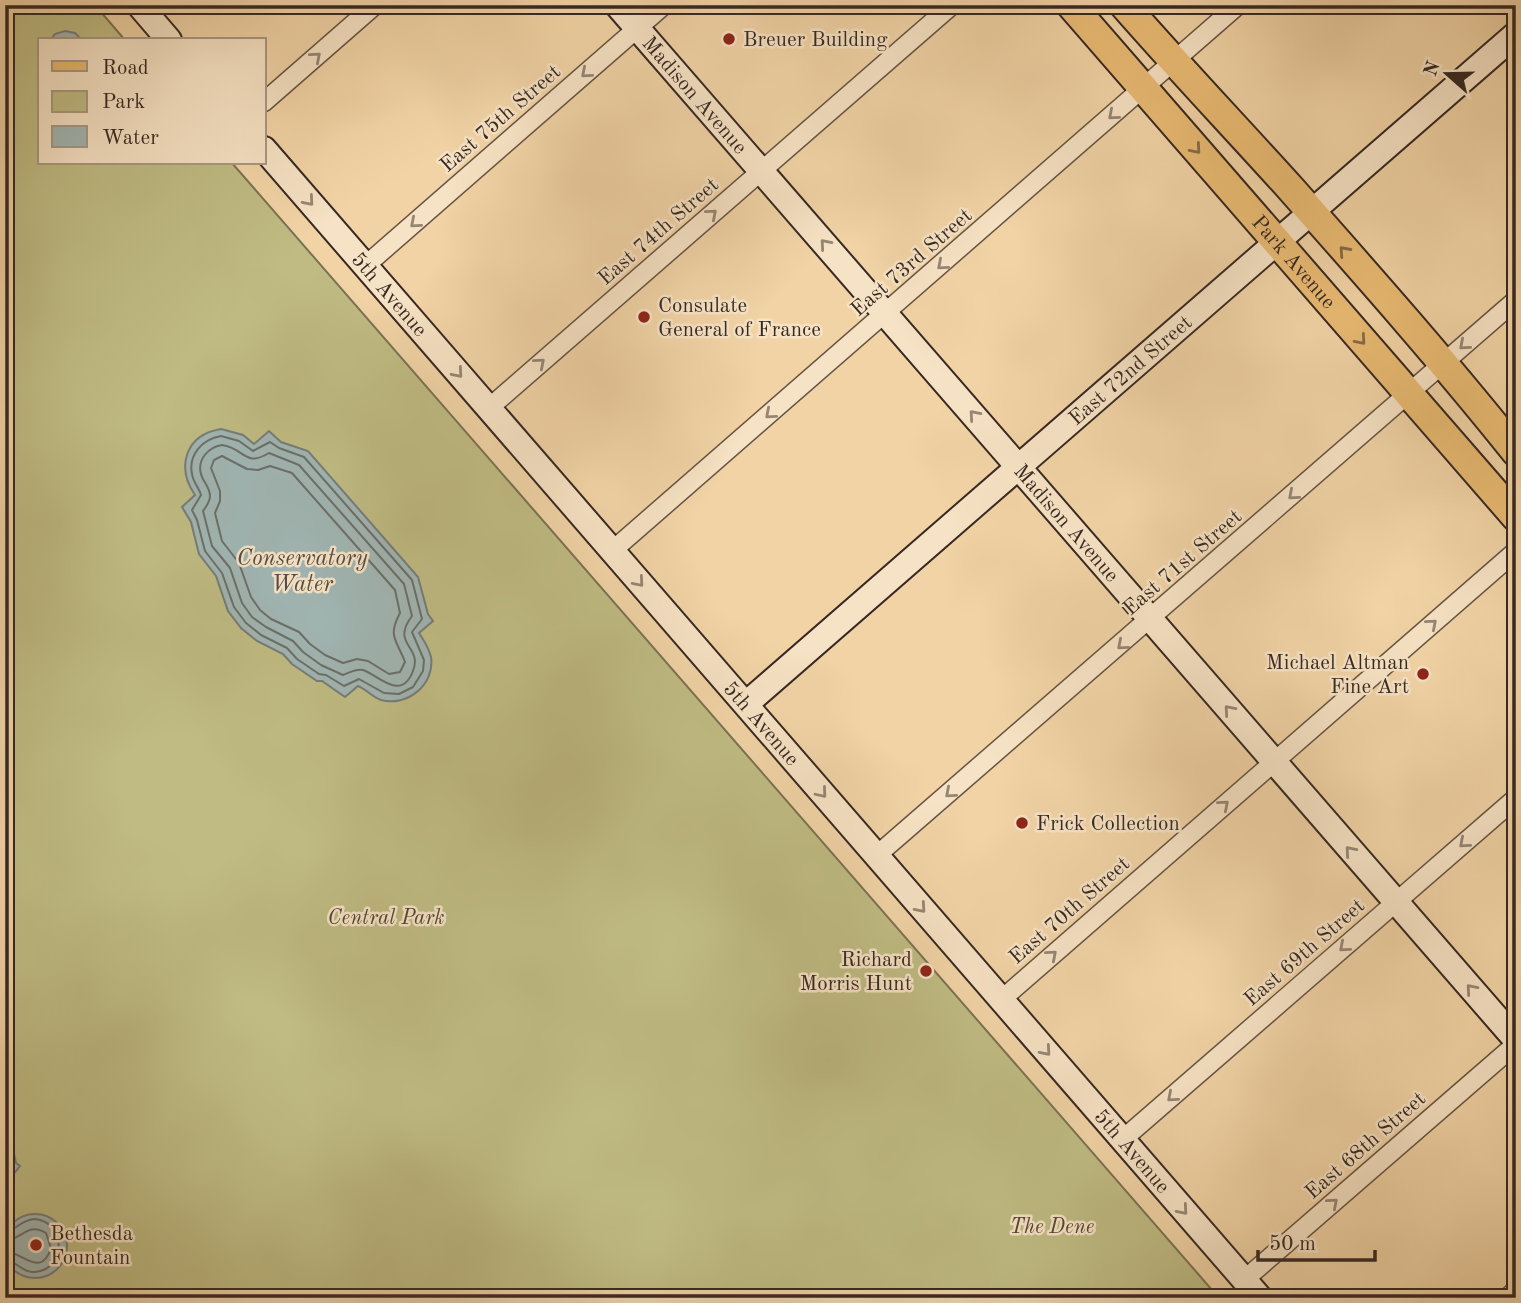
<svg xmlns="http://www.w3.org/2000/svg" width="1521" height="1303" font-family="'Old Standard TT',serif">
  <rect width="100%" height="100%" fill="#f1d3a5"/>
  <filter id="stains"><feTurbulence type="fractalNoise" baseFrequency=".00286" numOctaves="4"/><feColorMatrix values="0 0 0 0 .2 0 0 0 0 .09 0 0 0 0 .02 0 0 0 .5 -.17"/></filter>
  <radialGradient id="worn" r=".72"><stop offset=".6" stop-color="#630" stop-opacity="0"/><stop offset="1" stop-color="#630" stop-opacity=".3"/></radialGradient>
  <path fill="#bfbb83" stroke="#7a7253" stroke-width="2" d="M5 5H95L125 40H40V163H232L1219 1298H5Z"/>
  <path fill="#a0b5b2" stroke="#767d79" stroke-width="2" d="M65 31 75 33 82 40H50L55 34Z
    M221 429 243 435 254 444 269 431 281 442 308 451 418 577 428 614 433 621 419 633C424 641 429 648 431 657 435 685 407 707 381 700 372 697 366 689 358 686L345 697 322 681H317L292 664 283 654 257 641 241 628 228 611 216 576 199 554 191 522 182 507 195 495C176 467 185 435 221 429Z
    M5 872 12 898 5 928Z
    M5 1113 16 1163 20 1166 5 1185Z
    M3 1246a32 32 0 1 1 64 0a32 32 0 1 1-64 0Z"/>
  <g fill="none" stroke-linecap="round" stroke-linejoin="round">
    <path stroke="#6b6f6a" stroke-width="2" d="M221 436 239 441 253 451 270 442 279 448 304 457 412 580 422 619 412 632 424 660 423 671 413 687 399 694 384 693 359 679 344 686 326 675 319 674 297 659 287 648 261 635 246 623 234 607 222 573 205 551 197 520 192 510 201 495C199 488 193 482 192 474 188 454 203 439 221 436Z
      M222 445C245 448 244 468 269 453L299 465 404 584 412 616C390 645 423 646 413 671 401 703 377 674 363 670 356 668 349 673 343 675L321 665 303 652 293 641 266 627 252 617 242 603 230 568 212 546 203 511C206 507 210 502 210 496 210 487 203 482 201 474 197 460 208 447 222 445Z
      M222 456 247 469 258 470 270 466 292 473 395 590 400 613C387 637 397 640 405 662L400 672 389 674 368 661 357 659 343 663 325 655 310 644 299 632 271 619 260 610 251 597 239 563 222 541 215 513 220 501V491L211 468 214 460Z
      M5 1232C17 1230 22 1219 35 1219 66 1222 67 1269 35 1272 22 1273 17 1261 5 1260
      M5 1241C22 1239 28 1222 46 1233L51 1248C41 1279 22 1252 5 1251"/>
    <g stroke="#655444" stroke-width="21">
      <path id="minor" d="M264 102 375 5
        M365 266 664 5
        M489 408 952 5
        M612 551 1238 5
        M876 856 1516 300
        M1001 1000 1516 551
        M1122 1140 1516 798
        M1244 1280 1516 1044
        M1507 1298 1516 1290"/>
    </g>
    <g stroke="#362923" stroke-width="28">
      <g id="secondary">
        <path d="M139 5 169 40"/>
        <path id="s1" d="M617 5 1516 1040"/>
        <path id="s2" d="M264 149 1260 1298"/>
        <path id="s3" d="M746 704 1516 34"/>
      </g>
    </g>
    <g stroke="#362923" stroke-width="32">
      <g id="primary">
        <path id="s4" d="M1071 5 1516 517"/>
        <path d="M1124 5C1179 68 1236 128 1292 190 1368 276 1444 362 1516 452"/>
      </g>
    </g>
    <use href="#minor" stroke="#f6e2c4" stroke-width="18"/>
    <use href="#secondary" stroke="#f6e2c4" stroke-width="24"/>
    <use href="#primary" stroke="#e8ba72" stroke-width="28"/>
  </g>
  <defs><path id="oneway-chevron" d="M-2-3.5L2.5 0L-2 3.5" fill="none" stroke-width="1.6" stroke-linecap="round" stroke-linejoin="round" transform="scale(1.75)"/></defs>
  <g stroke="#968674">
    <use href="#oneway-chevron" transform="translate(316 57) rotate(-41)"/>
    <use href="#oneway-chevron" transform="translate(586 73) rotate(139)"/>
    <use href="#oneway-chevron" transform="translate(1113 115) rotate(139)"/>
    <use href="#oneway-chevron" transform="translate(309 201) rotate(49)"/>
    <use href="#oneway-chevron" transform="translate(712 214) rotate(-41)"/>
    <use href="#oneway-chevron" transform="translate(415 223) rotate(139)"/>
    <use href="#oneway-chevron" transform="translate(825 244) rotate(-131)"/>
    <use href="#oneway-chevron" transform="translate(942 265) rotate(139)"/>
    <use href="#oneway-chevron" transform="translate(1464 345) rotate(139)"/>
    <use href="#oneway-chevron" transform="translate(540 363) rotate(-41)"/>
    <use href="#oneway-chevron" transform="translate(458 373) rotate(49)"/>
    <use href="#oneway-chevron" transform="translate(770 414) rotate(139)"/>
    <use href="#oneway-chevron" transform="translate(974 415) rotate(-131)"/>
    <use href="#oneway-chevron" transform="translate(1293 495) rotate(139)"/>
    <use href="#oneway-chevron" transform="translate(639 582) rotate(49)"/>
    <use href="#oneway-chevron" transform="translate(1432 624) rotate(-41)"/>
    <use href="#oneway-chevron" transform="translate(1122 645) rotate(139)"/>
    <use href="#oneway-chevron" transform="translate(1229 710) rotate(-131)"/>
    <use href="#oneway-chevron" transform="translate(822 793) rotate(50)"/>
    <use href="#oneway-chevron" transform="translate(950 793) rotate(139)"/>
    <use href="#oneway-chevron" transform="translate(1224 805) rotate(-41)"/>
    <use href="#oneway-chevron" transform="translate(1464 843) rotate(139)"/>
    <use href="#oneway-chevron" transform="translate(1350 851) rotate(-131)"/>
    <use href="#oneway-chevron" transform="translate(921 908) rotate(49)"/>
    <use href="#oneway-chevron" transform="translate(1344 947) rotate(139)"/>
    <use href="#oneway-chevron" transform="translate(1052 955) rotate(-41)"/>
    <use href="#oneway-chevron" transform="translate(1471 989) rotate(-131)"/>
    <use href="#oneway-chevron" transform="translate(1046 1051) rotate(49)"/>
    <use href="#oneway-chevron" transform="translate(1172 1097) rotate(139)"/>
    <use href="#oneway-chevron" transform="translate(1333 1203) rotate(-41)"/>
    <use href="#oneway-chevron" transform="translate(1183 1210) rotate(49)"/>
  </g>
  <g stroke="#866a47">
    <use href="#oneway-chevron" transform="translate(1196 149) rotate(49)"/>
    <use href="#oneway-chevron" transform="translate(1344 251) rotate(-132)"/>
    <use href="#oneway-chevron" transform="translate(1361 340) rotate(49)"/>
  </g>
  <g fill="#8f2418" stroke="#f6e2c4" stroke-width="2.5">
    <circle cx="729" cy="39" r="7"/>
    <circle cx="644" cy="317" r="7"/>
    <circle cx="1423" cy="674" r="7"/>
    <circle cx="1022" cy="823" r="7"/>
    <circle cx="926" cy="971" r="7"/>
    <circle cx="36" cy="1245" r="7"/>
  </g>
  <g text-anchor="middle" stroke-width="5" stroke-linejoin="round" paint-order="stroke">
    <g font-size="21" fill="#362923" stroke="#f6e2c4" text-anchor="start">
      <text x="743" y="46">Breuer Building</text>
      <text x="658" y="312">Consulate<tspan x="658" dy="24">General of France</tspan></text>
      <text x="1409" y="669" text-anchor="end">Michael Altman<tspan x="1409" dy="24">Fine Art</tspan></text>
      <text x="1036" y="830">Frick Collection</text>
      <text x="912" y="966" text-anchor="end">Richard<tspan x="912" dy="24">Morris Hunt</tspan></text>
      <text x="50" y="1240">Bethesda<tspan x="50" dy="24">Fountain</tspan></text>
    </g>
    <g font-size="21" fill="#362923" stroke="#f6e2c4">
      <text dy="7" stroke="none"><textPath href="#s1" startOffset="119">Madison Avenue</textPath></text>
      <text transform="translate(500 118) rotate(-41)" y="7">East 75th Street</text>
      <text transform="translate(658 231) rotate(-41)" y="7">East 74th Street</text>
      <text dy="7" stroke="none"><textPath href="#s4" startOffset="340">Park Avenue</textPath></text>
      <text transform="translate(911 262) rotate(-41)" y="7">East 73rd Street</text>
      <text dy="7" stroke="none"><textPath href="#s2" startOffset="192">5th Avenue</textPath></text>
      <text dy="7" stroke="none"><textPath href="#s3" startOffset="509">East 72nd Street</textPath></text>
      <text dy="7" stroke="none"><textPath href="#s1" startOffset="686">Madison Avenue</textPath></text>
      <text transform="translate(1182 562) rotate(-41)" y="7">East 71st Street</text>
      <text dy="7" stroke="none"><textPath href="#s2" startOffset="760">5th Avenue</textPath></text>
      <text transform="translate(1069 910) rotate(-41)" y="7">East 70th Street</text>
      <text transform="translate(1304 952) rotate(-41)" y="7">East 69th Street</text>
      <text transform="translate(1365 1145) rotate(-41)" y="7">East 68th Street</text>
      <text dy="7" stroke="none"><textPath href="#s2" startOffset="1326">5th Avenue</textPath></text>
    </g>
    <g font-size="21" font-style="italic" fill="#514636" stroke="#f6e2c4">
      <text x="386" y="924">Central Park</text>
      <text x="1052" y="1233">The Dene</text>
    </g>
    <g font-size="23" font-style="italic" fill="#504c47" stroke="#f6e2c4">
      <text x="302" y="565">Conservatory<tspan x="302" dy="26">Water</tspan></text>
    </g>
  </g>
  <rect width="1521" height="1303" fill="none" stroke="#f1d3a5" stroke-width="28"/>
  <rect x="7" y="7" width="1507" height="1289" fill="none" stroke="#362923" stroke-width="3.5"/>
  <rect x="14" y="14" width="1493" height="1275" fill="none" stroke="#362923" stroke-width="2"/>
  <rect x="38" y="38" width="228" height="126" fill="#f6e2c4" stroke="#a99884" stroke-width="2"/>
  <rect x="52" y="61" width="35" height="10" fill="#e8ba72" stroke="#a99884" stroke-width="2"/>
  <text x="102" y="74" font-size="21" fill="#362923">Road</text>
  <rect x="52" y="91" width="35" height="21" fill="#bfbb83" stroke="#a99884" stroke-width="2"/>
  <text x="102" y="108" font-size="21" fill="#362923">Park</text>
  <rect x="52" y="126" width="35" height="21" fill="#a0b5b2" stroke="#a99884" stroke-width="2"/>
  <text x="102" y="144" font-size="21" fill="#362923">Water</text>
  <g transform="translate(1447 74) rotate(290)" stroke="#f6e2c4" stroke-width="5" paint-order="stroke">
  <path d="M0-5L12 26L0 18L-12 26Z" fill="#362923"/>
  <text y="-10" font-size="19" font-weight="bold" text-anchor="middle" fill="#362923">N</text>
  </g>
  <path d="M1258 1250v10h117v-10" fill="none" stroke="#362923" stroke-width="3.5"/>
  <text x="1269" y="1250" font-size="21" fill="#362923" stroke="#f6e2c4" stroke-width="5" paint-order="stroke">50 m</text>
  <rect width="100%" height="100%" filter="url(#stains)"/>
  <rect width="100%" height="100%" fill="url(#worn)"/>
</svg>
